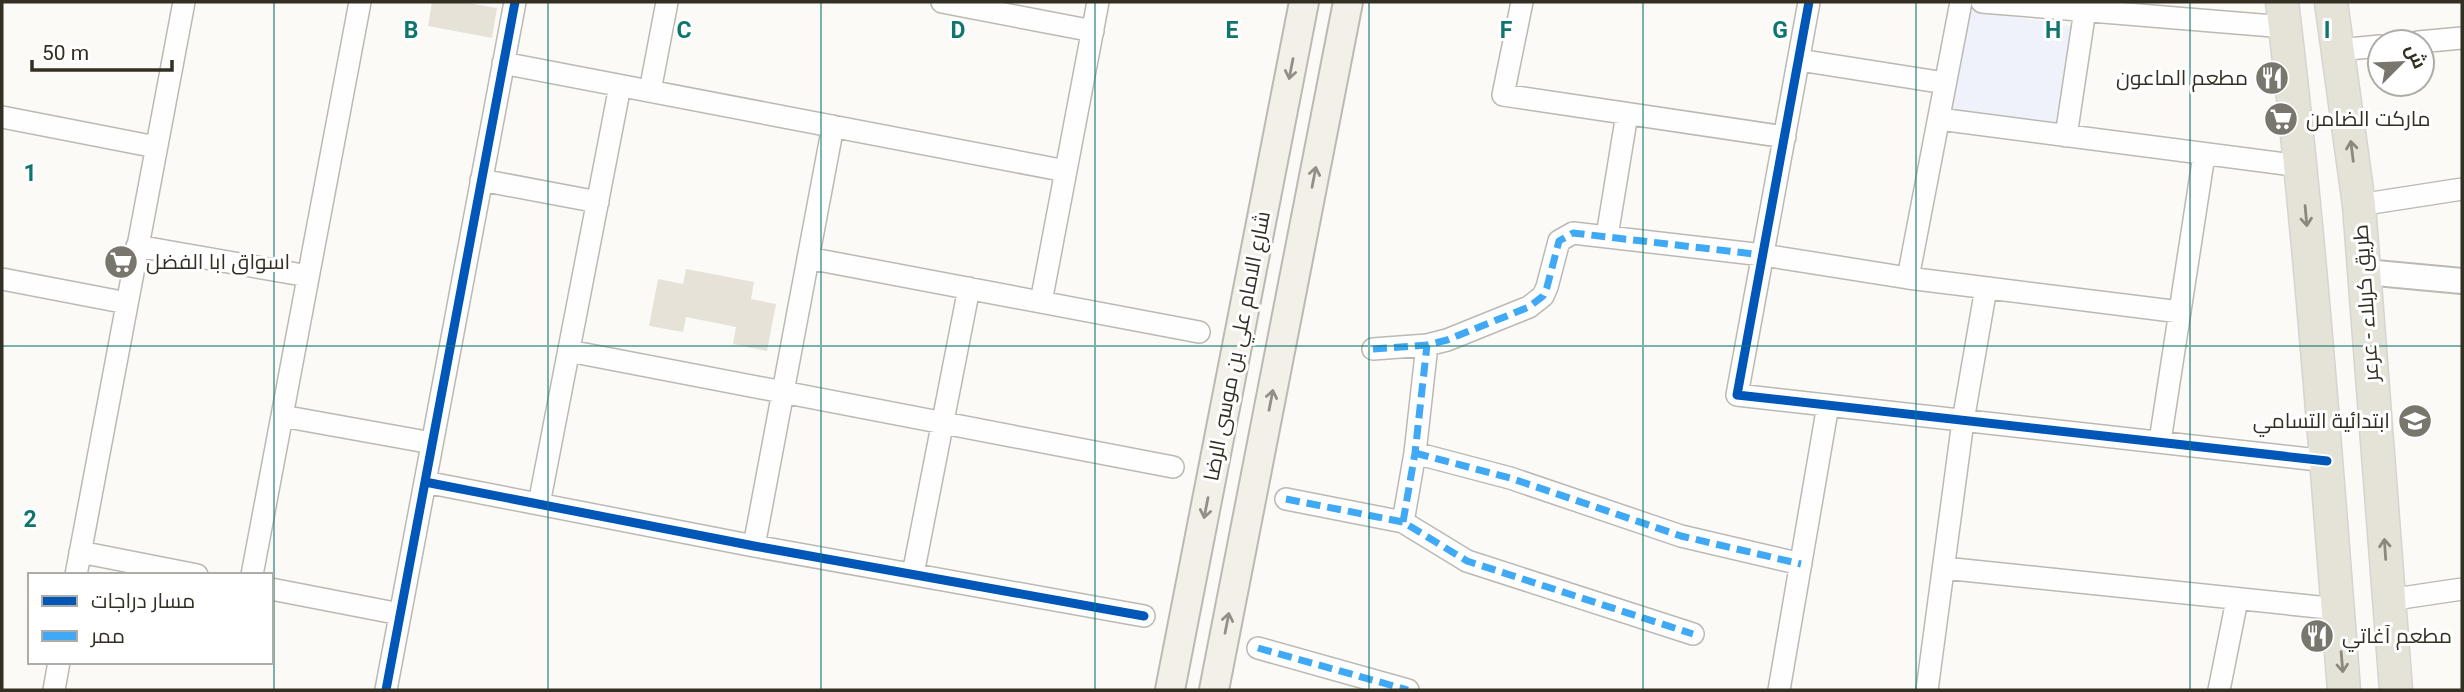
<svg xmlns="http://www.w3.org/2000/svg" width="2464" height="692" font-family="Roboto,Cairo,sans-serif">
  <rect width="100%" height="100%" fill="#fbfaf7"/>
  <path fill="#eff2fa" d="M1968 9 2071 26 2055 126 1950 112Z"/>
  <path fill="#e6e2d7" d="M432 2H462L497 8 492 38 428 26Z
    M686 269 754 282 751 299 776 304 767 351 733 344 736 327 686 317 683 332 649 326 658 279 683 284Z"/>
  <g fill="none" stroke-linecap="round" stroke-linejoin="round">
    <g stroke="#bbb9b2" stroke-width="24">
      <path id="minor" d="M942 2 1093 31
        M1522 2 1503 95 1785 137
        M1809 2 1737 395 2327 461
        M1982 2 2285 27
        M2418 42 2462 38
        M2338 50 2380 46
        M1799 60 1945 83
        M503 63 1066 171
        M650 91 667 2
        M2 117 156 147
        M1939 119 2301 166
        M2066 136 2085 10
        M481 180 598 202
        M2359 205 2462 189
        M1607 236 1627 114
        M137 246 308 276
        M808 258 1199 332
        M1908 278 1961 2
        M2 279 127 303
        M1041 302 1098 2
        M1373 349 1427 345 1447 340 1529 307 1543 296 1547 287 1559 241 1573 233 1763 255 1908 278 2180 312
        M569 351 1173 467
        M282 416 432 443
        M2160 441 2204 155
        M1415 453 1510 478 1681 536 1801 564
        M425 482 754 546 1144 616
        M1286 499 1403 522 1467 561 1693 634
        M539 504 620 86
        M1403 522 1415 453 1427 345
        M754 546 833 126
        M80 552 197 575
        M1944 568 2338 609
        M913 574 969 288
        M76 575 184 2
        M252 575 360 2
        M271 589 400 614
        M2388 600 2462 589
        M1258 648 1408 690
        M54 690 59 662
        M386 690 515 2
        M1779 690 1828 405
        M1927 690 1963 421 1986 288
        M2219 690 2237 600"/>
    </g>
    <g stroke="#bbb9b2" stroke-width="28">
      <path id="tertiary" d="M2365 272 2462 281"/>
    </g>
    <g stroke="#bbb9b2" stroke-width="32">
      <path id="secondary" d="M1170 690 1304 2
        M1214 690 1348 2"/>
    </g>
    <g stroke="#d5d4d0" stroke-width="35">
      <path id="primary" d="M2282 2C2310 231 2326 460 2344 690
        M2331 2 2359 205 2396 690"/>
    </g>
    <use href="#minor" stroke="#fefefe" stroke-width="21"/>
    <use href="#tertiary" stroke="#fefefe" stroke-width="24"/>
    <use href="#secondary" stroke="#f2f0e9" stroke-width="28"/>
    <use href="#primary" stroke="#e5e2d7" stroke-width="32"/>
    <path stroke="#3fa9f5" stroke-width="7" stroke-dasharray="14 7" stroke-linecap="butt" d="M1373 349 1427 345 1447 340 1529 307 1543 296 1547 287 1559 241 1573 233 1763 255
      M1415 453 1510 478 1681 536 1801 564
      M1286 499 1403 522 1467 561 1693 634
      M1403 522 1415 453 1427 345
      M1258 648 1408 690"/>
    <g stroke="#fff" stroke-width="13">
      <path id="cycleway" d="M1809 2 1737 395 2327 461
        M425 482 754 546 1144 616
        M386 690 515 2"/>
    </g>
    <use href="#cycleway" stroke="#0057b8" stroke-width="9"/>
  </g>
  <defs><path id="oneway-shaft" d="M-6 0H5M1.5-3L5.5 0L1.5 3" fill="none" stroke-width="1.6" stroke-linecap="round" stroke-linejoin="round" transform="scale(1.75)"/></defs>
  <g stroke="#929086">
    <use href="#oneway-shaft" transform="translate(1291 69) rotate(101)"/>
    <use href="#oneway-shaft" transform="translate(1314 177) rotate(-79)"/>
    <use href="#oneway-shaft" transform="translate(1271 400) rotate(-79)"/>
    <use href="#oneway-shaft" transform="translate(1206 508) rotate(101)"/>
    <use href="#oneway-shaft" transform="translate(1227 623) rotate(-79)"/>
  </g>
  <g stroke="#8c887d">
    <use href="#oneway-shaft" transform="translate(2352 151) rotate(-97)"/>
    <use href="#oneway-shaft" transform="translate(2306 216) rotate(85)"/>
    <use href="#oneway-shaft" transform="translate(2385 549) rotate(-94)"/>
    <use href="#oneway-shaft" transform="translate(2342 662) rotate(85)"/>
  </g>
  <path fill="none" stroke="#0f766e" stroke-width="2" stroke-opacity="0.55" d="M274 2V690M548 2V690M821 2V690M1095 2V690M1369 2V690M1643 2V690M1916 2V690M2190 2V690M2 346H2462"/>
  <defs>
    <g id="restaurant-disc" transform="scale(1.75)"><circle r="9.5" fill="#79766d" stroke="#fff"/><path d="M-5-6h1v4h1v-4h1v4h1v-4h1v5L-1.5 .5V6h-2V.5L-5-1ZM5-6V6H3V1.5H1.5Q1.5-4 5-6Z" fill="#fff"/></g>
    <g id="supermarket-disc" transform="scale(1.75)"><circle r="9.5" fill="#79766d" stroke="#fff"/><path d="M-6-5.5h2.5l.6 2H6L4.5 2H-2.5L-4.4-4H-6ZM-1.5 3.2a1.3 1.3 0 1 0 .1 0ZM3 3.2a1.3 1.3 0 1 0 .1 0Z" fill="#fff"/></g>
    <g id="school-disc" transform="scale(1.75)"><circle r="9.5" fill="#79766d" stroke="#fff"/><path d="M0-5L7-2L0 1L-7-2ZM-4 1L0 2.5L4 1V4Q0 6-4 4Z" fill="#fff"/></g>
  </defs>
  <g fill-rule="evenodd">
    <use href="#restaurant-disc" x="2272" y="78"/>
    <use href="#supermarket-disc" x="2281" y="119"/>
    <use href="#supermarket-disc" x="121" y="262"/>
    <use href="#school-disc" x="2415" y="421"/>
    <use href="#restaurant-disc" x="2317" y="636"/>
  </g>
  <g text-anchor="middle" stroke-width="6" stroke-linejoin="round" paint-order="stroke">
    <g font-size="21" fill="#332f23" stroke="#fff" text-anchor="start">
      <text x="2248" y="85" text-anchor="end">مطعم الماعون</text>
      <text x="2306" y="126">ماركت الضامن</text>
      <text x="146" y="269">اسواق ابا الفضل</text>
      <text x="2390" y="428" text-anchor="end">ابتدائية التسامي</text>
      <text x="2342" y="643">مطعم آغاتي</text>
    </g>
    <g font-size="21" fill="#332f23" stroke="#fff">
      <text transform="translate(2366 303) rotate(-94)" y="7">طريق كربلاء - عرعر</text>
      <text transform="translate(1237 346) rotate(-79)" y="7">شارع الامام علي بن موسى الرضا</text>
    </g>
  </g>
  <g font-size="23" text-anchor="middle" font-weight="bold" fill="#0f766e" stroke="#fff" stroke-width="6" stroke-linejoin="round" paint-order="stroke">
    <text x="411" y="38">B</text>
    <text x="684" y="38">C</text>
    <text x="958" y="38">D</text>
    <text x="1232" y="38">E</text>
    <text x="1506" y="38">F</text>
    <text x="1780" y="38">G</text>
    <text x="2053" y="38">H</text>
    <text x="2327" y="38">I</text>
    <text x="30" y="181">1</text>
    <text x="30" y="527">2</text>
  </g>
  <rect width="2464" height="692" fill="none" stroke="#332f23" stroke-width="7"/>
  <rect x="28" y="573" width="245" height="91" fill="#ffffff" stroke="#adaca7" stroke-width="2"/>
  <rect x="42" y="596" width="35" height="10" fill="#0057b8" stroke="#adaca7" stroke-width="2"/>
  <text x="91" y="608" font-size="21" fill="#332f23">مسار دراجات</text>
  <rect x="42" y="631" width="35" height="10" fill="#3fa9f5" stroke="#adaca7" stroke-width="2"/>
  <text x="91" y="643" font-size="21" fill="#332f23">ممر</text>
  <g transform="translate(2401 63) rotate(66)"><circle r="33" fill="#ffffff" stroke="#adaca7" stroke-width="2"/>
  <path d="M0-5L12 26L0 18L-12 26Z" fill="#79766d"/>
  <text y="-10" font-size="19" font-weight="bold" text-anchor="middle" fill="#332f23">ش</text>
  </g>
  <path d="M32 60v10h140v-10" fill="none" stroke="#332f23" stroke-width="3.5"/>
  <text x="42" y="60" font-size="21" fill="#332f23" stroke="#ffffff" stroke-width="5" paint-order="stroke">50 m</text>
</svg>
